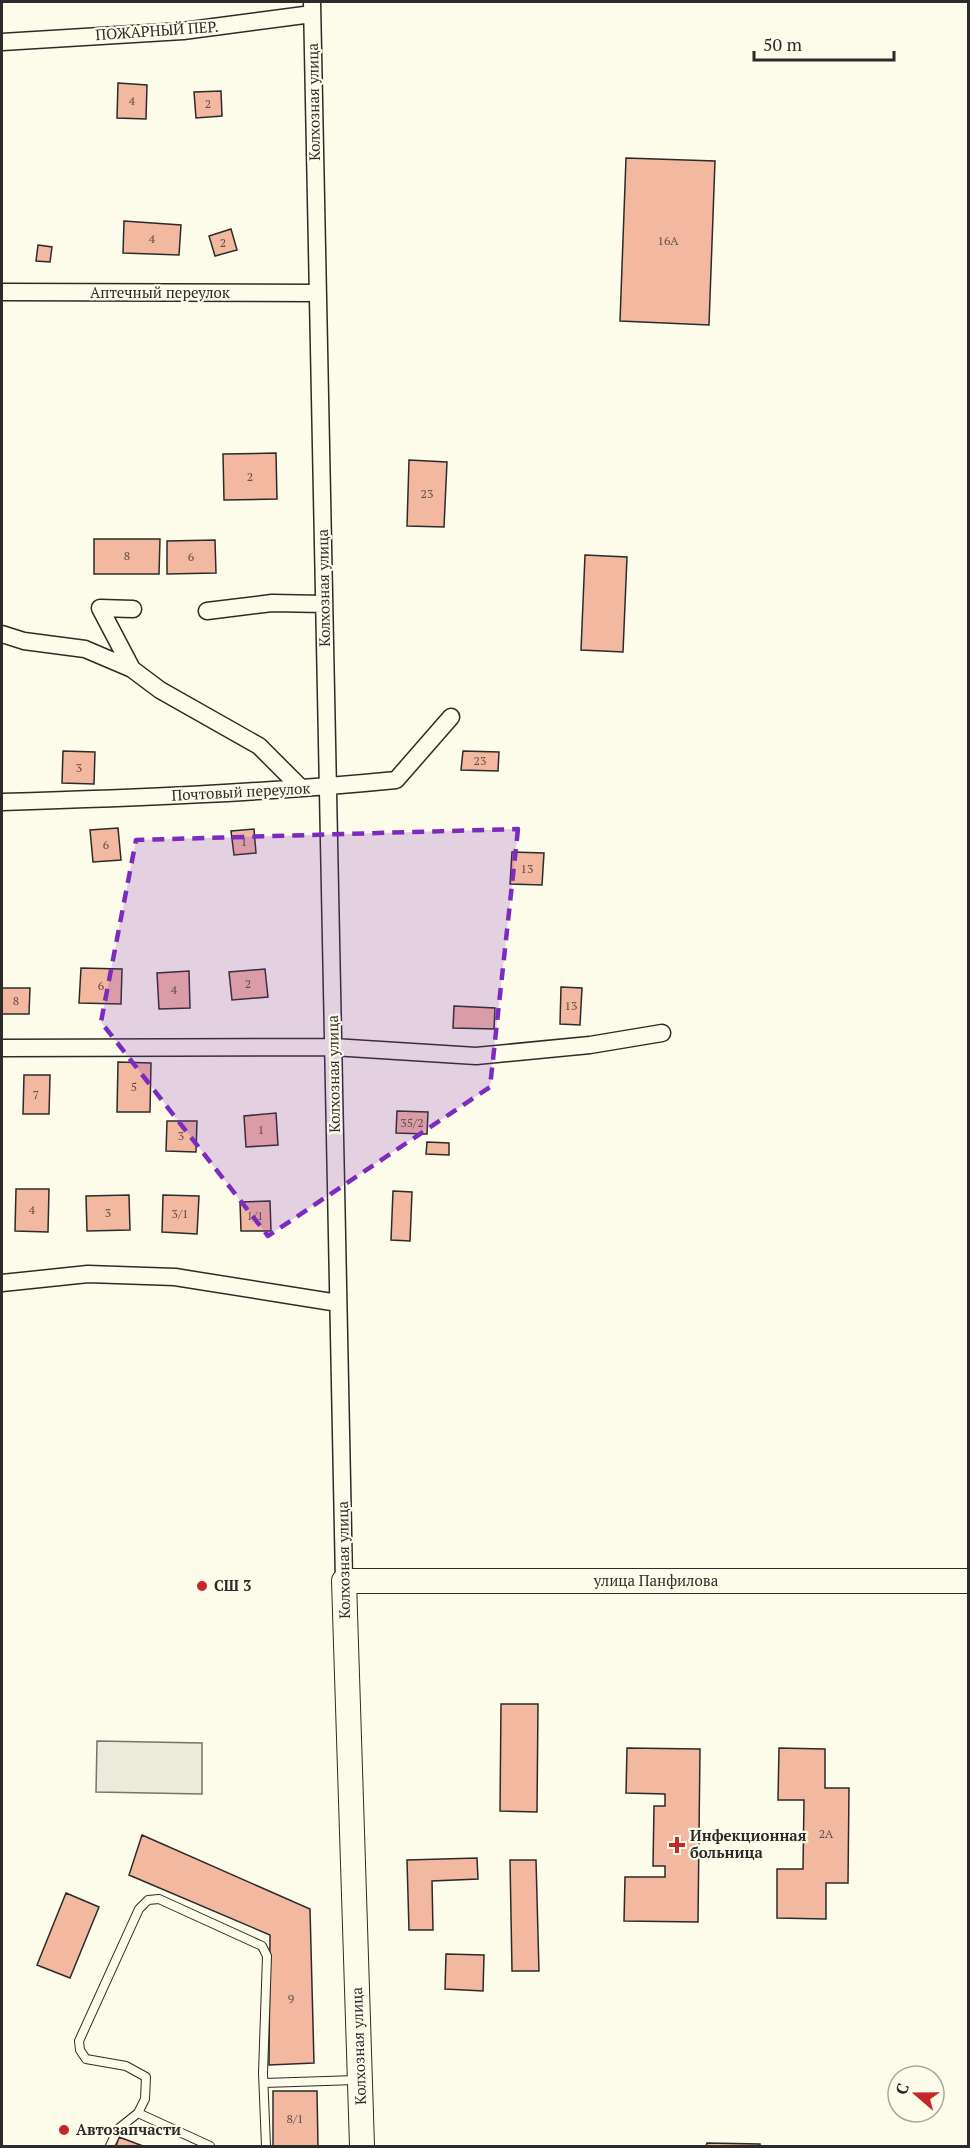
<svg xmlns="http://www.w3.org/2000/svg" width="970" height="2148" font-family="'PT Serif',serif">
  <rect width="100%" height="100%" fill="#fdfbea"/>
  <path fill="#ecebdb" stroke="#74746e" stroke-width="1.5" d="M97 1741 202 1743V1794L96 1792Z"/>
  <path fill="#f2b8a0" stroke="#2b2b2b" stroke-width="1.5" d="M118 83 147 85 146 119 117 118Z
    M221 91 222 116 196 118 194 92Z
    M626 158 715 161 709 325 620 321Z
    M124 221 181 225 179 255 123 253Z
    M231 229 237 250 215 256 209 236Z
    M38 245 52 247 50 262 36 261Z
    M276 453 277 499 224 500 223 454Z
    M409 460 447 462 444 527 407 526Z
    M94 539H160L159 574H94Z
    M215 540 216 573 167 574V541Z
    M585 555 627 557 623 652 581 650Z
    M63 751 95 752 94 784 62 783Z
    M463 751 499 752 498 771 461 770Z
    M118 828 121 860 93 862 90 830Z
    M254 829 256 853 234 855 231 831Z
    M512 852 544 853 542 885 510 884Z
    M81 968 122 969 121 1004 79 1003Z
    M265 969 268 997 232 1000 229 972Z
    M189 971 190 1008 159 1009 157 973Z
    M561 987 582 988 580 1025 560 1024Z
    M2 988H30L29 1014H2Z
    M454 1006 495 1008 494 1029 453 1028Z
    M118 1062 151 1063 150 1112H117Z
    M24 1075H50L49 1114H23Z
    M397 1111 428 1112 427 1134 396 1133Z
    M276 1113 278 1145 246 1147 244 1116Z
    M167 1121H197L196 1152 166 1151Z
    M427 1142 449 1143V1155L426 1154Z
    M16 1189H49L48 1232 15 1231Z
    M393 1191 412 1192 410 1241 391 1240Z
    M129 1195 130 1230 87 1231 86 1196Z
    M163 1195 199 1196 197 1234 162 1232Z
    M270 1201 271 1231H241L240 1202Z
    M501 1704H538L537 1812 500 1811Z
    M627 1748 700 1749 698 1922 624 1921 625 1877H665V1866H653L654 1806H665V1794L626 1793Z
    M779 1748 825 1749V1788H849L848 1883H826V1919L777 1918V1869H803L804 1800H778Z
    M142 1835 310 1909 314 2063 269 2065 270 1935 129 1875Z
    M477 1858 478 1879 432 1881 433 1930H409L407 1860Z
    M510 1860H536L539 1971H512Z
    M66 1893 99 1907 70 1978 37 1965Z
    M446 1954 484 1955 483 1991 445 1989Z
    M273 2091H317L318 2146H273Z
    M119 2137 143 2146H116Z
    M707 2143 760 2144V2146H706Z"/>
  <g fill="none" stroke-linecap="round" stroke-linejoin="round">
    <g stroke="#2b2b2b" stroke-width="10">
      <path id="lane" d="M264 2083 356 2080
        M110 2146 118 2129 138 2113
        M210 2146 138 2113 145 2099 146 2077 126 2066 86 2059 80 2050 79 2041 139 1909 148 1900 159 1899 262 1946 267 1956 263 2073 266 2146"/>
    </g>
    <g stroke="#2b2b2b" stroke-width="19">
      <path id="street" d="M312 2 344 1581
        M2 42 183 31 312 14
        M2 292 318 293
        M133 609 100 608 132 669 160 690 259 746 301 788
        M207 611 272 603 324 604
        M2 634 24 641 85 649 132 669
        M2 802C133 798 265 793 396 780L451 717
        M2 1048 333 1047 476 1056 590 1045 662 1033
        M2 1283 88 1274 175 1277 338 1303"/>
    </g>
    <g stroke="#2b2b2b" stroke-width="26">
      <path id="secondary" d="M362 2146 344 1581H968"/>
    </g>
    <use href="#lane" stroke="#fdfbea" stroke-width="8"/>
    <use href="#street" stroke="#fdfbea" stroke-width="16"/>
    <use href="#secondary" stroke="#fdfbea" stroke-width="24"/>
  </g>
  <path fill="#7b2cbf" fill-opacity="0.2" stroke="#7b2cbf" stroke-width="4.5" stroke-dasharray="12 8" stroke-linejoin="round" d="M518 829 490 1087 268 1236 101 1022 136 840Z"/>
  <g fill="#c62828" stroke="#fdfbea" stroke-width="2">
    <circle cx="202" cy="1586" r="6"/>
    <path d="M674 1836h6v6h6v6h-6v6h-6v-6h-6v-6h6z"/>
    <circle cx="64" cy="2130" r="6"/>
  </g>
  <g text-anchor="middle" stroke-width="4.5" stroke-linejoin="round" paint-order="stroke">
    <g font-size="12" fill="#5d4e48">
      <text x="132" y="105">4</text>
      <text x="208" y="108">2</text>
      <text x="152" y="243">4</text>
      <text x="668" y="245">16А</text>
      <text x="223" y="247">2</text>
      <text x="250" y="481">2</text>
      <text x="427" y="498">23</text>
      <text x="127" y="560">8</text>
      <text x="191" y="561">6</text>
      <text x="480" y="765">23</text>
      <text x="79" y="772">3</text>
      <text x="244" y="846">1</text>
      <text x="106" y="849">6</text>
      <text x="527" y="873">13</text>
      <text x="248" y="988">2</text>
      <text x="101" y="990">6</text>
      <text x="174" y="994">4</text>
      <text x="16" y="1005">8</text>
      <text x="571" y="1010">13</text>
      <text x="134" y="1091">5</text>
      <text x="36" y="1099">7</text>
      <text x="412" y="1127">35/2</text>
      <text x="261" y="1134">1</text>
      <text x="181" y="1140">3</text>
      <text x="32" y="1214">4</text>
      <text x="108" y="1217">3</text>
      <text x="180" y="1218">3/1</text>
      <text x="255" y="1220">1/1</text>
      <text x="826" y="1838">2А</text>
      <text x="291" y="2003">9</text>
      <text x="295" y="2123">8/1</text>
    </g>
    <g font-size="15" fill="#2b2b2b" stroke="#fdfbea">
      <text transform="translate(157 31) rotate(-4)" y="5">ПОЖАРНЫЙ ПЕР.</text>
      <text transform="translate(314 102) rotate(-91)" y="5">Колхозная улица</text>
      <text x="160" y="298">Аптечный переулок</text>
      <text transform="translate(324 588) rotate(-91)" y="5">Колхозная улица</text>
      <text transform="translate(241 792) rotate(-3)" y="5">Почтовый переулок</text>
      <text transform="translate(334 1074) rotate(-91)" y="5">Колхозная улица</text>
      <text transform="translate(344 1560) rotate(-91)" y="5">Колхозная улица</text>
      <text x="656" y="1586">улица Панфилова</text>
      <text transform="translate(359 2046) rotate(-92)" y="5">Колхозная улица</text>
    </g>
    <g font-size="15" font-weight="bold" fill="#2b2b2b" stroke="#fdfbea" text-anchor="start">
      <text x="214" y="1591">СШ 3</text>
      <text x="690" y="1841">Инфекционная<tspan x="690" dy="17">больница</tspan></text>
      <text x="76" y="2135">Автозапчасти</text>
    </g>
  </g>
  <rect width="970" height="2148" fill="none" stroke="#2b2b2b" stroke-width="6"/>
  <g transform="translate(916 2094) rotate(290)"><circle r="28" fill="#fdfbea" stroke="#a9a89e" stroke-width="1.5"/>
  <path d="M0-4.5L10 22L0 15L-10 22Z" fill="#c62828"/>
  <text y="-9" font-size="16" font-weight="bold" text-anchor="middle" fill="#2b2b2b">С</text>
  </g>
  <path d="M754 51v9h140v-9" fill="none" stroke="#2b2b2b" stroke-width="3"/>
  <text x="763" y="51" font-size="18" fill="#2b2b2b" stroke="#fdfbea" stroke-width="4.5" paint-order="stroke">50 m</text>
</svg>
